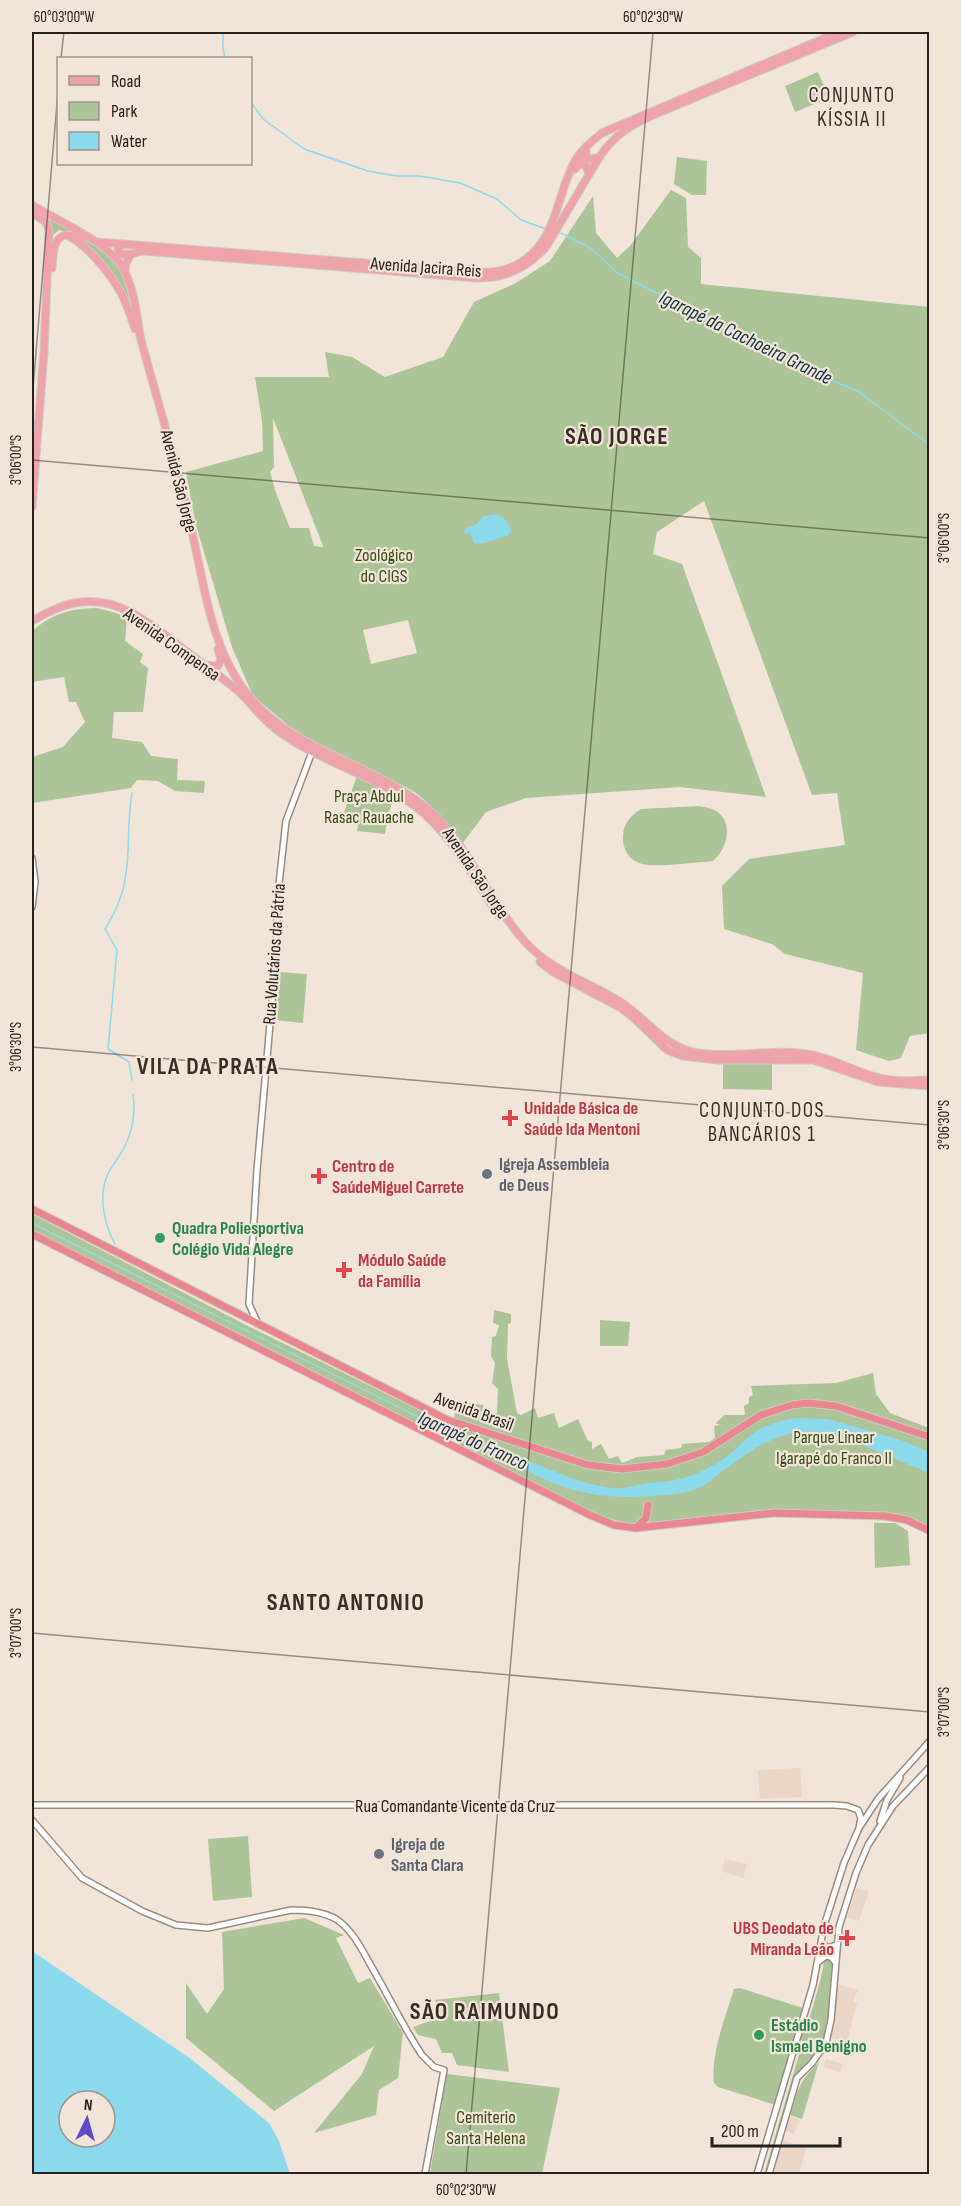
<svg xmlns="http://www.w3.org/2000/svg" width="961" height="2206" font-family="'Sofia Sans Condensed',sans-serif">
  <rect width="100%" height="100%" fill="#f1e4d9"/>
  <path fill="#e9d6c6" d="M800 1768 802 1797 760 1799 758 1770Z
    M725 1859 747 1864 743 1878 722 1871Z
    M857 1888 869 1891 859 1921 847 1917Z
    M837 1984 858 1990 853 2001 857 2003 847 2041 830 2038Z
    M826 2059 843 2064 840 2072 823 2067Z
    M789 2116 800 2120 794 2134 786 2131Z
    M782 2140 806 2148 799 2174H773Z"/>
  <path fill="#adc398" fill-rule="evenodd" d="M818 72 829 98 795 112 785 86Z
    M677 157 707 161 706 195H692L674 184Z
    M671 190 686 198 688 247 701 258V284L929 307V1033L910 1036 901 1058 889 1061 856 1050 863 973 785 954 772 944 724 929 722 886 749 859 845 845 837 793 812 795 704 501 657 532 653 554 682 564 766 797 680 787 526 798 486 812 462 844C442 819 421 786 387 781L301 736 253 696 232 647 196 525 186 472 263 451 262 421 255 377H329L325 352 352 357 385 377 443 357 474 302 514 284 550 261 593 196 596 233 617 258 630 246ZM273 418 323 546V547L314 546 309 528H290L276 493 270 472 274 467ZM408 620 417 653 371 664 363 630Z
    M32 207 81 235 59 230 53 235C51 221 43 217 32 211Z
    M74 237C123 251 123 277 135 321L122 290Z
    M97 608 116 613 127 618 125 641 143 654 140 662 148 668 143 712H114L112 738 142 742 151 756 178 759 177 780 205 781 204 793 175 791 158 781 137 780 131 788 32 803V757L63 747 85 722 76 702H69L64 677 32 682V631C54 613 68 609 97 608Z
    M357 776 394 797 388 815 385 834 357 831 358 824 342 818Z
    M699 806C705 807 712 808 718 812 734 825 726 850 713 861 698 862 654 868 642 864 628 860 622 848 623 835 624 823 631 815 641 809Z
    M280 972 307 974 303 1023 276 1020Z
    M772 1060V1090L723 1089V1062Z
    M32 1214 246 1325 446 1423 448 1429 442 1435 427 1429 64 1247 32 1230Z
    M494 1310 511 1314V1323L508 1324 507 1359 517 1413 521 1415 535 1408 538 1418 554 1413 559 1428 578 1419 588 1441 592 1442V1449L601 1444 609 1459 618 1456 622 1463 637 1457 664 1455 666 1450 681 1448 682 1444 709 1442 715 1438 714 1426 720 1425 716 1423 724 1415H745L744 1406 749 1403V1397L753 1395 751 1386 836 1383 873 1373 876 1394 890 1413 929 1428V1527L911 1518 895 1514 780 1510 653 1524 626 1523 593 1515 459 1447C453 1436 452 1425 455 1413L467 1415 468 1403 483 1405V1408H486V1413H497L498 1389 492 1383 495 1363 491 1356 492 1337 496 1336 499 1325 493 1323Z
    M600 1320 630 1322 628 1346H600Z
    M874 1523H895L908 1531 910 1565 875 1568Z
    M248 1836 252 1897 213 1901 208 1839Z
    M304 1918 344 1935 336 1938 358 1983 370 1978 403 2033 398 2078 379 2090 376 2115 314 2133 362 2074 374 2046 274 2111 186 2038V1983L207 2014 224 1989 222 1932Z
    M828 1959H832L834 1964 832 1997 824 2045 797 2075 768 2174H764L803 2041 799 2039 805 2020H809L820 1982 824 1962Z
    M740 1988 806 2009 776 2105 718 2087 714 2083C711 2052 725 2019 734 1989Z
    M499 1993 509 2072 457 2065 452 2053H442L436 2039 418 2035 413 2027 441 2017 435 2000Z
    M819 2062 802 2119 790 2115C798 2090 799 2081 819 2062Z
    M447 2074 560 2088 542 2174H430Z"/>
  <path fill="#8cdaec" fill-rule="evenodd" d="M496 514C505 517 508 522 511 531L508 536C497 537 484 546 474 543L470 533 465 534 463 530 477 524 483 516Z
    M798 1418 828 1419 901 1440 929 1452V1473L860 1444C849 1436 836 1433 822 1432 778 1428 753 1449 720 1473 714 1478 708 1483 701 1487 687 1494 668 1495 653 1496 604 1500 560 1492 518 1465L528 1461C556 1471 584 1486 615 1488 627 1489 639 1484 651 1483 681 1481 699 1475 723 1459 731 1454 737 1447 744 1441 759 1427 778 1420 798 1418Z
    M32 1951 191 2059 269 2123 279 2141 290 2174H32ZM69 2101H105V2137H69Z"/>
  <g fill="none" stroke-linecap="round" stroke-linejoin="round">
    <path stroke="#8cdaec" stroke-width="1.5" d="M223 32V48L225 58
      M250 101 263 119 304 149 368 171 396 176H420L460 183 497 199 521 220 546 229
      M561 233 591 248 616 272 806 370 858 391 930 445
      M132 1080 129 1062 108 1049 117 950 105 929C115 913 124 892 126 873 130 846 127 821 132 793
      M32 1223 464 1440 524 1464
      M115 1244C105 1226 98 1197 107 1176 111 1166 119 1158 124 1148 133 1130 136 1114 133 1094"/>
    <g stroke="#998c82" stroke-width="8">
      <path id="tertiary" d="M32 858 35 882 32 907
        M258 1324 249 1304 257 1170 275 968 278 893 286 821 312 752
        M32 1805H834L847 1806 858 1810 861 1818 859 1828
        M32 1820 82 1878 142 1911 176 1925 208 1928 291 1910C306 1910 322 1911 336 1919 354 1931 363 1952 374 1971 390 1999 404 2028 422 2055L434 2067 444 2070 425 2174
        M880 1821 887 1800 900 1778
        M822 1943 828 1948 836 1945
        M818 1962 826 1956 831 1957 835 1962
        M757 2174 813 1985 824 1926 844 1863 859 1828 878 1799 930 1741
        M769 2174 797 2078 812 2063 826 2043 831 2020 839 1927 856 1873 868 1845 893 1806 930 1767"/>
    </g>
    <g stroke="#cbcac9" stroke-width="9">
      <path id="primary" d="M586 149V158L591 159 600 157
        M575 169 581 162 586 166 589 174
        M32 205C58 221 113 244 125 272 134 291 137 315 140 336 157 400 177 463 191 528 202 574 208 625 230 667 271 748 358 755 423 805 466 838 489 903 527 944 553 971 588 982 619 1001 647 1018 664 1048 698 1053 736 1059 775 1047 813 1055 835 1060 854 1071 876 1077 893 1082 911 1081 930 1080
        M32 213 46 222 49 231 44 352 32 507
        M65 235 85 238
        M70 237C88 246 112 276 121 293 127 304 131 317 135 329
        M98 242 479 272C495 273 510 270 523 261 559 237 556 193 576 159 582 149 593 140 602 133L839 32
        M123 244 118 248 119 254H131
        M52 268C53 256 52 239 65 235
        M125 271 126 263 131 254 142 251 476 278C505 279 527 268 546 247L600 156C614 136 630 125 653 115L853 32
        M32 619 34 620C96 582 130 608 181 647 200 662 221 676 239 692 253 705 264 722 281 733 323 763 376 776 416 807 452 835 474 879 499 916
        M205 665 218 666 221 659 218 649
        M540 962 553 972 621 1008 635 1019 667 1050 682 1056 718 1060H813L878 1082 930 1086"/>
    </g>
    <g stroke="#cbcac9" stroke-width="9">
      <path id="trunk" d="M32 1209 448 1420 588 1465 622 1469 667 1464 703 1452 761 1415 792 1405 808 1403 836 1406 930 1437
        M32 1234 590 1515 614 1525 636 1528 774 1513 885 1516 907 1520 930 1531
        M636 1528 646 1518 648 1505"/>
    </g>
    <use href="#tertiary" stroke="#fff" stroke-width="5"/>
    <use href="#primary" stroke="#efa4ac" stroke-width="7"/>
    <use href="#trunk" stroke="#ea8690" stroke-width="7"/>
  </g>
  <path fill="none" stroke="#27221e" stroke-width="1.5" stroke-opacity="0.45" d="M61 58 64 32M32 400 58 91M32 460 930 538M32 1047 930 1125M32 1633 930 1712M466 2174 653 32"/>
  <g fill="#e0444e" stroke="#f1e4d9" stroke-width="2">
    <path d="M507 1109h6v6h6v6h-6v6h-6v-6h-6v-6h6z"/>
    <path d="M316 1167h6v6h6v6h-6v6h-6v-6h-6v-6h6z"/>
    <path d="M341 1261h6v6h6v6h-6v6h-6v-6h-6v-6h6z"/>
    <path d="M844 1929h6v6h6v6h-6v6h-6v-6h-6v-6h6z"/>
  </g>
  <g fill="#6b7280" stroke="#f1e4d9" stroke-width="2">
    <circle cx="487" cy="1174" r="6"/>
    <circle cx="379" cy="1854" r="6"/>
  </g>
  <g fill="#2e9e5b" stroke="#f1e4d9" stroke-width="2">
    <circle cx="160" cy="1238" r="6"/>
    <circle cx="759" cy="2035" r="6"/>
  </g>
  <g text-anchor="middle" stroke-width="4.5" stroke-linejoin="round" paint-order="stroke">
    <g font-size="18" fill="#27221e" stroke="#f1e4d9">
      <text transform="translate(426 267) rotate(4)" y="6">Avenida Jacira Reis</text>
      <text transform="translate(179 481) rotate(76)" y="6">Avenida São Jorge</text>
      <text transform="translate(172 644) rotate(35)" y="6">Avenida Compensa</text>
      <text transform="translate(476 873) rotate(56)" y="6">Avenida São Jorge</text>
      <text transform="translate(274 954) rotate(-86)" y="6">Rua Volutários da Pátria</text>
      <text transform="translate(474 1411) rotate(20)" y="6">Avenida Brasil</text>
      <text x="455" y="1812">Rua Comandante Vicente da Cruz</text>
    </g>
    <g font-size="18" fill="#374f16" stroke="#f1e4d9">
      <text x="384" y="561">Zoológico<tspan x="384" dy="21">do CIGS</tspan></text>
      <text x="369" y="802">Praça Abdul<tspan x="369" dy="21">Rasac Rauache</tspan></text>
      <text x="834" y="1443">Parque Linear<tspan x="834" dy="21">Igarapé do Franco II</tspan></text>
      <text x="486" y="2123">Cemiterio<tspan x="486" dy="21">Santa Helena</tspan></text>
    </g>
    <g font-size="18" font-weight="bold" fill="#be3a42" stroke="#f1e4d9" text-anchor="start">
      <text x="524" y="1114">Unidade Básica de<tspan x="524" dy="21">Saúde Ida Mentoni</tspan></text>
      <text x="332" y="1172">Centro de<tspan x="332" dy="21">SaúdeMiguel Carrete</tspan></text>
      <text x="358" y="1266">Módulo Saúde<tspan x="358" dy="21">da Família</tspan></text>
      <text x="834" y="1934" text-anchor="end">UBS Deodato de<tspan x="834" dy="21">Miranda Leão</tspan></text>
    </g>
    <g font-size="18" font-weight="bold" fill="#5b616d" stroke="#f1e4d9" text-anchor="start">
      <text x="499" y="1170">Igreja Assembleia<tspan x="499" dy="21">de Deus</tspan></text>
      <text x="391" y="1850">Igreja de<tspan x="391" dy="21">Santa Clara</tspan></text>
    </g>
    <g font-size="18" font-weight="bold" fill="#27864d" stroke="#f1e4d9" text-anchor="start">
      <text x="172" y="1234">Quadra Poliesportiva<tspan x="172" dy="21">Colégio Vida Alegre</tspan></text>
      <text x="771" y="2031">Estádio<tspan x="771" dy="21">Ismael Benigno</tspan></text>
    </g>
    <g font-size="20" font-style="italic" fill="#123840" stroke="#f1e4d9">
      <text transform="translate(746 337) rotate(26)" y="7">Igarapé da Cachoeira Grande</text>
      <text transform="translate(473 1440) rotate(24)" y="7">Igarapé do Franco</text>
    </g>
    <g font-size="21" letter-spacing="1.5" fill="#392f26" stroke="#f1e4d9">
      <text x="852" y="102">CONJUNTO<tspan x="852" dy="24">KÍSSIA II</tspan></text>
      <text x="762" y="1117">CONJUNTO DOS<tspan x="762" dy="24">BANCÁRIOS 1</tspan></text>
    </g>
    <g font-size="24" font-weight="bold" letter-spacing="1.5" fill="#392f26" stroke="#f1e4d9">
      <text x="617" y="444">SÃO JORGE</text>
      <text x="208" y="1074">VILA DA PRATA</text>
      <text x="346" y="1610">SANTO ANTONIO</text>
      <text x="485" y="2019">SÃO RAIMUNDO</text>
    </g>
  </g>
  <rect width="961" height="2206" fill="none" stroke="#f1e4d9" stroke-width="66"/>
  <rect x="57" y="57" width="195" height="108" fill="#f1e4d9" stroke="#a0968e" stroke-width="1.5"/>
  <rect x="69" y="76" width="30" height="9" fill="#efa4ac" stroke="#a0968e" stroke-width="1.5"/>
  <text x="111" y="87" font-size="18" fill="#27221e">Road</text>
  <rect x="69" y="102" width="30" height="18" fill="#adc398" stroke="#a0968e" stroke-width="1.5"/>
  <text x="111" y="117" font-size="18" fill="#27221e">Park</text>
  <rect x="69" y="132" width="30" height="18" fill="#8cdaec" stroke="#a0968e" stroke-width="1.5"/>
  <text x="111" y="147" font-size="18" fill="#27221e">Water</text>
  <g transform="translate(87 2119) rotate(5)"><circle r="28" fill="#f1e4d9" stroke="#a0968e" stroke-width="1.5"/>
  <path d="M0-4.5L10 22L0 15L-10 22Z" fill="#5f4dc6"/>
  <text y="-9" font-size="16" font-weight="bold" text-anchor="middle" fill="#27221e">N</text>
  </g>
  <path d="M712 2137v9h128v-9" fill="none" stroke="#27221e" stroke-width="3"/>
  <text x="721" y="2137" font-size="18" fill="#27221e" stroke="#f1e4d9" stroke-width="4.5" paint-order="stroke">200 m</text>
  <rect x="33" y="33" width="895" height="2140" fill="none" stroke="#27221e" stroke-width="2"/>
  <g font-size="15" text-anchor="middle" fill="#27221e">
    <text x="64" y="22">60°03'00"W</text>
    <text x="653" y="22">60°02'30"W</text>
    <text transform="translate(16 460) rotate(-90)" y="5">3°06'00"S</text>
    <text transform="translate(944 538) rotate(-90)" y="5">3°06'00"S</text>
    <text transform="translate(16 1047) rotate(-90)" y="5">3°06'30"S</text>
    <text transform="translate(944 1125) rotate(-90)" y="5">3°06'30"S</text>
    <text transform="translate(16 1633) rotate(-90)" y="5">3°07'00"S</text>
    <text transform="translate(944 1712) rotate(-90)" y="5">3°07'00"S</text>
    <text x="466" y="2195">60°02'30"W</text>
  </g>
</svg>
